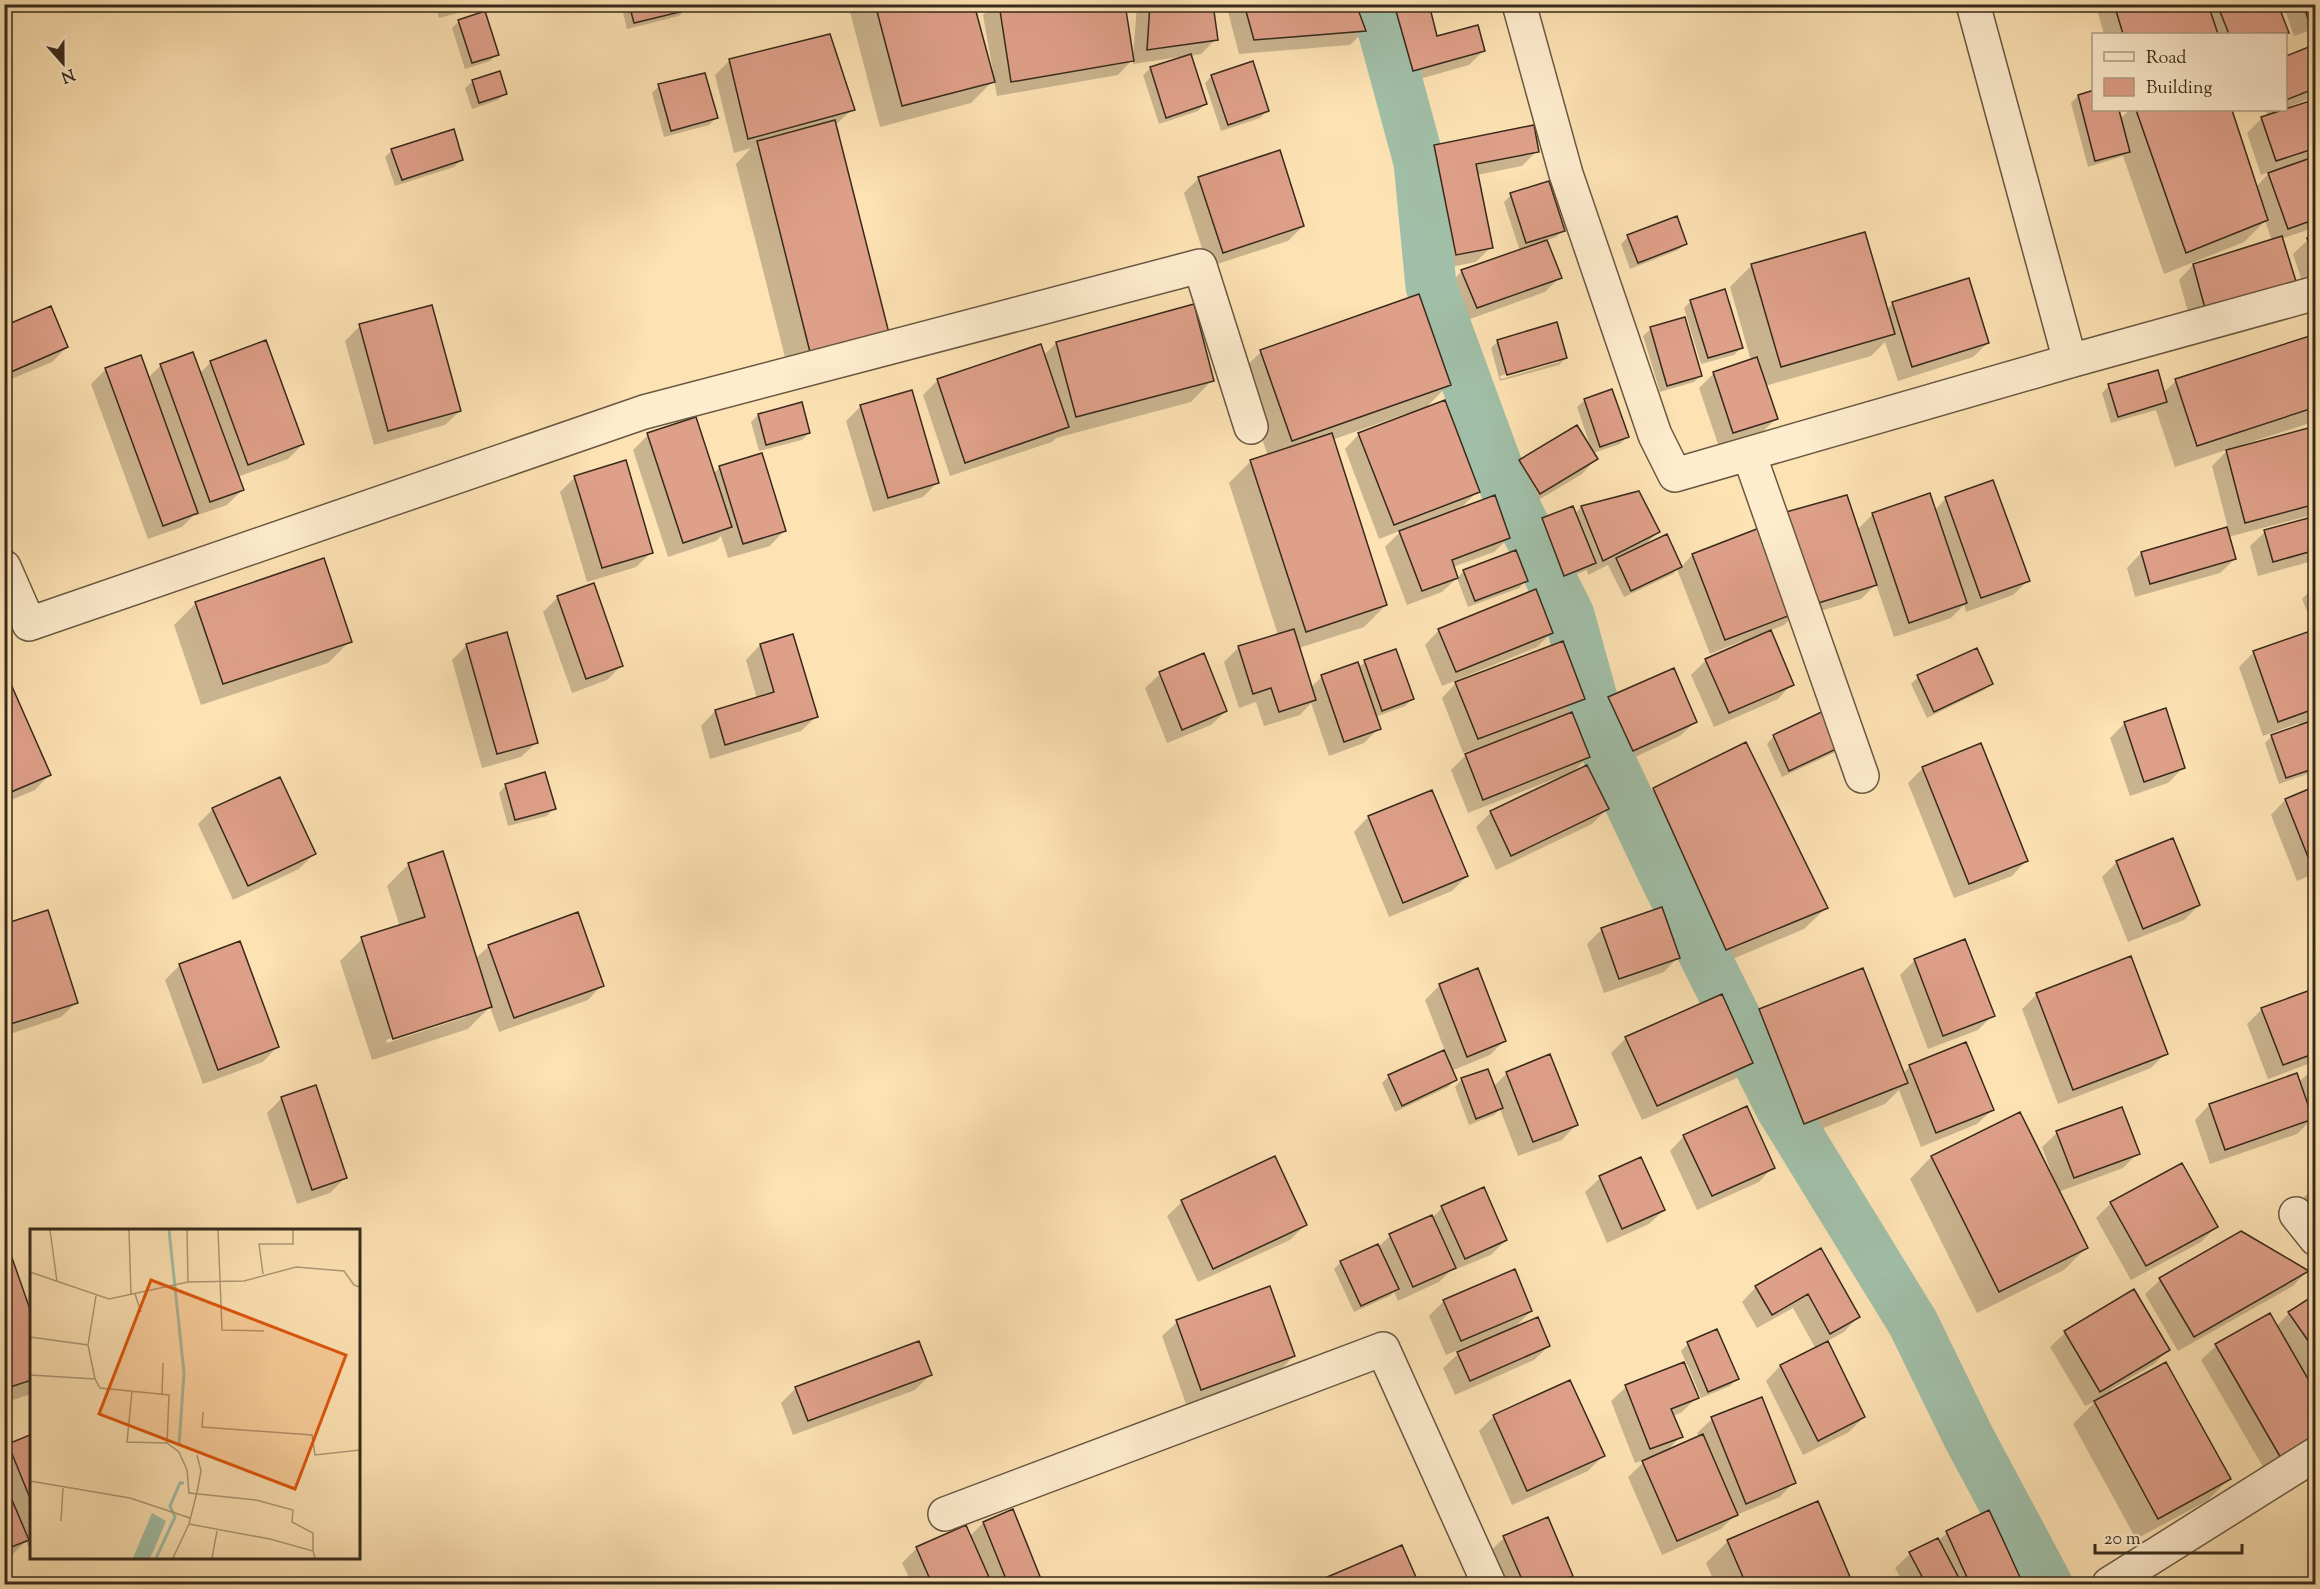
<svg xmlns="http://www.w3.org/2000/svg" width="2320" height="1589" font-family="'Sorts Mill Goudy',serif">
  <rect width="100%" height="100%" fill="#fde2b3"/>
  <filter id="stains"><feTurbulence type="fractalNoise" baseFrequency=".00333" numOctaves="4"/><feColorMatrix values="0 0 0 0 .2 0 0 0 0 .09 0 0 0 0 .02 0 0 0 .5 -.17"/></filter>
  <radialGradient id="worn" r=".72"><stop offset=".6" stop-color="#630" stop-opacity="0"/><stop offset="1" stop-color="#630" stop-opacity=".3"/></radialGradient>
  <path fill="#0003" fill-rule="evenodd" d="M435 4H479L474 9 439 18Z
    M621 4H685L686 9 679 16 627 29Z
    M852 4H973L991 73 993 72 983 15 994 4H1123L1133 59 1137 4H1212L1216 39 1201 54 1190 56 1205 104 1198 111 1159 124 1143 75 1151 68 1180 59 1179 57 1133 64V59L1118 75 997 96 994 80 971 103 880 127 849 8Z
    M1226 4H1354L1365 30 1350 45 1239 54Z
    M1393 4H1427L1436 38 1483 51 1469 65 1398 85 1379 18Z
    M1708 4H1731L1711 11Z
    M1858 4H1886L1859 11Z
    M2102 4H2276L2288 33 2286 35 2104 34 2097 10Z
    M2283 4H2316V28L2294 36Z
    M459 21 497 54 490 61 465 69 452 28Z
    M829 36 853 109 835 125 890 340 791 381 736 164 751 148 734 153 715 75 729 61Z
    M2316 46V96L2291 106 2292 108 2316 100V227L2281 239 2192 326 2179 280 2193 265 2272 241 2265 221 2244 242 2164 274 2123 156 2088 167 2071 103 2078 96 2094 110H2117L2120 119 2129 110H2231L2256 187 2271 171 2261 175 2247 133 2262 118 2268 116 2266 110H2286V57Z
    M1212 76 1267 111 1260 118 1221 131 1205 83Z
    M473 81 506 93 498 100 472 109 465 88Z
    M659 86 716 118 709 125 664 137 652 93Z
    M1435 146 1537 151 1522 166 1477 175 1491 247 1476 262 1441 269 1420 161Z
    M392 150 461 160 454 167 395 186 385 157Z
    M1199 178 1303 226 1288 241 1208 267 1184 193Z
    M1511 195 1563 230 1556 237 1545 241 1560 277 1545 292 1462 322 1447 286 1462 271 1520 251 1504 202Z
    M1628 237 1686 243 1678 250 1630 269 1621 244Z
    M2316 237V290L2306 293 2293 254 2308 240Z
    M1752 265 1886 310 1893 303 1988 343 1973 357 1898 381 1885 342 1871 356 1765 386 1776 419 1761 433 1719 447 1699 388 1714 373 1751 361 1730 287Z
    M1691 301 1741 348 1734 355 1701 364 1684 308Z
    M360 326 460 411 445 425 374 445 345 341Z
    M4 328 67 347 52 362 4 382Z
    M1651 329 1701 375 1694 382 1660 392 1643 336Z
    M2316 335V421L2242 445 2243 447 2316 428V514L2228 537 2235 559 2220 573 2135 597 2127 568 2141 553 2228 528 2212 466 2229 449 2175 467 2156 410 2111 423 2102 393 2109 386 2163 393 2176 381Z
    M1498 341 1566 358 1559 365 1500 381 1491 348ZM1559 359V362L1501 379 1500 376Z
    M1056 343 1212 380 1191 402 1056 438 1052 442 950 476 923 395 938 380 1043 356Z
    M1261 352 1449 384 1424 410 1478 491 1459 510 1509 538 1494 552 1453 567 1457 578 1442 592 1407 605 1385 547 1402 530 1379 539 1345 449 1359 434 1406 417 1405 414 1332 440 1386 605 1364 627 1299 648 1311 687 1322 677 1357 664 1358 668 1365 662 1412 699 1405 706 1375 717 1379 728 1364 743 1329 756 1311 703 1300 715 1264 726 1256 702 1239 708 1224 662 1239 647 1278 635 1229 483 1251 461 1268 456 1239 373Z
    M192 354 199 374 211 362 303 444 288 459 237 477 242 490 227 505 195 516V514L182 527 148 539 91 384 106 369 148 378 160 366Z
    M1585 400 1627 437 1620 444 1593 453 1596 459 1582 474 1525 508 1506 476 1520 461 1591 448 1577 407Z
    M861 406 938 482 923 497 873 512 846 421Z
    M758 415 809 433 802 440 759 451 751 422Z
    M648 435 713 474 720 467 784 531 770 546 728 558 721 536 716 541 668 557 633 450Z
    M575 477 651 553 636 567 587 582 560 492Z
    M1638 493 1658 532 1643 547 1681 567 1692 555 1767 526 1857 530 1872 515 1929 495 1934 511 1946 498 2028 581 2013 595 1966 612 1964 605 1951 618 1894 637 1876 584 1861 599 1800 617 1798 611 1784 625 1769 631 1792 684 1778 699 1714 727 1691 675 1706 660 1743 644 1742 641 1710 654 1677 569 1673 574 1624 597 1608 565 1588 575 1587 570 1557 582 1535 527 1543 520 1573 508 1575 514 1581 507Z
    M2316 517V560L2258 576 2250 546 2265 532Z
    M1464 571 1526 581 1519 588 1468 607 1457 578Z
    M2316 585V771L2279 784 2265 743 2272 736 2300 727 2299 723 2263 736 2239 667 2254 652 2315 631 2302 599Z
    M558 597 621 666 607 680 572 693 543 612Z
    M196 603 350 641 328 663 201 705 174 625Z
    M1439 630 1551 633 1537 647 1442 686 1425 645Z
    M467 645 536 743 521 757 482 768 452 660Z
    M760 645 816 717 801 731 710 759 701 726 715 711 757 699 746 660Z
    M1204 655 1226 711 1211 725 1167 743 1145 688 1160 674Z
    M1918 677 1992 683 1984 690 1927 718 1911 684Z
    M1456 683 1583 699 1566 715 1589 756 1572 773 1607 809 1592 824 1496 870 1476 827 1491 812 1560 779 1559 777 1468 813 1451 770 1471 750 1463 753 1442 698Z
    M4 686 49 775 35 790 4 803Z
    M1609 698 1695 722 1680 736 1618 765 1594 713Z
    M2125 723 2183 768 2168 783 2130 796 2110 738Z
    M1774 736 1840 750 1782 777 1767 744Z
    M1923 768 2026 861 2012 876 1954 898 1908 783Z
    M506 785 554 808 547 816 508 826 499 793Z
    M2316 788V873L2297 881 2271 815 2285 800Z
    M1654 789 1826 908 1804 929 1704 971 1632 811Z
    M1431 792 1467 876 1452 891 1389 917 1354 832 1368 817Z
    M213 809 314 854 299 869 233 900 198 824Z
    M2117 862 2199 905 2184 920 2128 942 2102 877Z
    M409 864 475 959 489 946 602 985 588 1000 499 1032 490 1007 468 1029 372 1060 340 961 362 939 400 927 387 886ZM466 1014V1017L387 1043 386 1040Z
    M4 926 76 1003 61 1017 4 1036Z
    M1602 929 1678 957 1664 972 1604 993 1587 944Z
    M1915 960 1993 1015 1978 1030 1928 1049 1900 975Z
    M180 965 277 1047 263 1062 203 1084 165 980Z
    M1477 970 1504 1041 1490 1055 1451 1071 1455 1080 1448 1087 1395 1112 1382 1083 1389 1076 1445 1051 1425 1000 1439 986Z
    M2316 990V1061L2268 1079 2247 1024 2262 1009Z
    M2037 994 2166 1053 2151 1068 2058 1104 2022 1009Z
    M1760 1010 1903 1074 1910 1066 1992 1110 1977 1124 1921 1147 1899 1090 1885 1104 1782 1144 1751 1064 1737 1078 1642 1120 1611 1053 1626 1038 1738 1033Z
    M1549 1056 1576 1125 1562 1140 1518 1156 1500 1109 1494 1115 1469 1125 1455 1087 1462 1079 1493 1087 1506 1074Z
    M2316 1069V1123L2310 1125 2309 1122 2297 1134 2210 1164 2195 1120 2209 1105 2296 1074 2299 1082 2311 1071Z
    M282 1098 345 1178 330 1193 297 1204 267 1113Z
    M2019 1114 2051 1178 2053 1177 2042 1147 2057 1133 2138 1153 2123 1168 2058 1192 2086 1248 2064 1270 1977 1313 1910 1179 1931 1157Z
    M1684 1136 1773 1167 1759 1182 1697 1210 1670 1151Z
    M1274 1158 1305 1225 1290 1240 1198 1282 1167 1216 1182 1202Z
    M1641 1159 1664 1210 1649 1224 1607 1243 1585 1192 1600 1178Z
    M2316 1187V1241L2296 1204Z
    M2111 1203 2216 1227 2201 1242 2131 1280 2096 1218Z
    M1442 1208 1506 1240 1491 1255 1449 1272 1439 1282 1398 1301 1394 1292 1390 1296 1354 1312 1334 1269 1341 1262 1378 1247 1390 1236 1432 1218Z
    M4 1239 32 1320V1391L28 1395 4 1403Z
    M1821 1250 1858 1317 1844 1332 1826 1342 1864 1417 1849 1432 1803 1455 1766 1381 1780 1366 1816 1349 1793 1308 1757 1328 1742 1302 1756 1287Z
    M2307 1271 2293 1286 2178 1351 2145 1294 2160 1280Z
    M2133 1291 2169 1349 2154 1364 2110 1390 2229 1479 2207 1501 2136 1539 2073 1424 2096 1401 2085 1406 2050 1347 2065 1333Z
    M2316 1296V1388L2306 1375 2304 1376 2316 1446 2267 1474 2201 1360 2216 1346 2276 1327 2289 1313Z
    M1444 1301 1531 1311 1512 1330 1549 1346 1534 1360 1455 1395 1443 1368 1458 1354 1483 1343 1482 1340 1446 1355 1429 1316Z
    M1177 1322 1294 1356 1279 1371 1186 1404 1162 1336Z
    M1688 1344 1737 1378 1730 1386 1701 1398 1687 1364 1684 1365 1697 1397 1682 1412 1673 1416 1681 1436 1665 1453 1699 1438 1697 1433 1712 1419 1794 1482 1780 1497 1734 1516 1721 1529 1662 1555 1628 1477 1647 1459 1635 1463 1611 1401 1626 1387 1686 1363 1681 1351Z
    M930 1375 915 1390 793 1435 781 1403 796 1388Z
    M1494 1416 1603 1456 1588 1471 1512 1505 1479 1431Z
    M32 1436V1545L28 1546 26 1541 12 1555 4 1558V1449L9 1445Z
    M1817 1503 1851 1584H1715L1706 1563 1728 1541Z
    M1012 1511 1041 1584H912L902 1563 917 1548 970 1536 983 1523Z
    M1988 1512 2022 1584H1904L1895 1568 1910 1554 1938 1541 1947 1533Z
    M1504 1538 1571 1576 1563 1584H1503L1489 1552Z
    M1401 1547 1418 1584H1317L1318 1583Z"/>
  <g fill="none" stroke-linecap="round" stroke-linejoin="round">
    <path stroke="#a1bfa8" stroke-width="51" d="M1376 4 1419 162 1431 286 1504 485 1569 615 1609 759 1666 879 1781 1108 1913 1323 1968 1436 2047 1584"/>
  </g>
  <path fill="#dfa089" stroke="#372a1b" stroke-width="1.5" d="M444 4H474L446 11Z
    M629 4H687L688 10 634 23Z
    M875 4H974L995 82 902 106Z
    M999 4H1125L1134 61 1011 82Z
    M1150 4H1213L1218 40 1147 50Z
    M1244 4H1356L1366 31 1254 40Z
    M1394 4H1429L1437 36 1478 25 1485 51 1413 71Z
    M2114 4H2208L2218 34H2123Z
    M2217 4H2278L2289 33 2229 34Z
    M2303 4H2316V20L2309 22Z
    M485 11 499 55 472 63 458 20Z
    M830 34 855 110 748 139 729 59Z
    M2316 44V88L2286 100V56Z
    M1191 54 1207 104 1166 118 1150 67Z
    M1253 61 1269 111 1228 125 1211 75Z
    M500 71 507 94 479 103 472 80Z
    M705 73 718 118 671 131 658 84Z
    M2094 90V110H2119L2130 152 2095 161 2078 95Z
    M2316 99V148L2276 161 2261 117Z
    M2136 110H2232L2268 220 2186 253Z
    M835 120 891 341 812 360 757 141Z
    M1534 125 1539 152 1476 164 1493 248 1456 255 1434 145Z
    M454 129 463 160 402 180 391 149Z
    M1280 150 1304 226 1223 253 1198 177Z
    M2316 156V219L2288 229 2268 173Z
    M1549 181 1565 231 1526 243 1510 193Z
    M1677 216 1687 244 1638 263 1627 235Z
    M1865 232 1895 334 1781 367 1751 264Z
    M2282 236 2298 288 2206 312 2193 264Z
    M2316 236V264L2307 238Z
    M1547 240 1562 278 1477 308 1461 270Z
    M1969 278 1989 343 1912 367 1892 302Z
    M1725 289 1743 348 1708 358 1690 300Z
    M1419 294 1451 385 1292 441 1260 350Z
    M1194 304 1214 381 1076 417 1056 342Z
    M432 305 461 411 388 431 359 324Z
    M51 306 68 347 4 375V326Z
    M1685 317 1702 376 1667 386 1650 327Z
    M1557 322 1567 358 1507 375 1497 340Z
    M2316 334V407L2197 446 2175 379Z
    M266 340 304 444 248 465 210 361Z
    M1041 344 1069 427 965 463 937 379Z
    M193 352 244 490 210 502 160 364Z
    M141 355 198 513 163 526 105 368Z
    M1757 357 1778 419 1733 433 1713 372Z
    M2158 370 2167 402 2118 417 2108 384Z
    M1612 389 1629 437 1600 447 1584 399Z
    M912 390 939 483 888 498 860 405Z
    M1445 400 1480 492 1394 525 1358 433Z
    M802 402 810 433 766 445 758 414Z
    M696 417 732 527 683 543 647 433Z
    M1577 425 1598 459 1540 494 1519 460Z
    M2316 426V504L2245 523 2226 450Z
    M1332 433 1387 605 1306 632 1250 460Z
    M762 453 786 531 743 544 719 466Z
    M626 460 653 553 602 568 574 476Z
    M1993 480 2030 581 1981 598 1945 497Z
    M1639 491 1660 532 1603 561 1581 506Z
    M1930 493 1967 603 1909 623 1872 513Z
    M1495 495 1510 538 1452 560 1458 578 1422 591 1399 531Z
    M1847 495 1877 585 1815 604 1786 512Z
    M1573 506 1596 563 1564 576 1542 518Z
    M2316 516V550L2273 562 2264 530Z
    M1767 525 1801 611 1725 640 1692 554Z
    M2227 527 2236 559 2150 584 2141 552Z
    M1667 534 1682 567 1631 591 1616 558Z
    M1516 550 1528 581 1475 601 1463 570Z
    M324 558 352 642 223 684 195 602Z
    M594 583 623 666 586 679 557 596Z
    M1536 589 1553 633 1456 672 1438 629Z
    M1294 629 1316 700 1279 712 1271 688 1253 694 1238 646Z
    M2316 629V714L2314 709 2278 722 2253 651Z
    M1771 630 1794 685 1729 713 1705 659Z
    M507 632 538 743 497 754 466 644Z
    M793 634 818 717 725 745 715 710 774 692 760 644Z
    M1563 641 1585 699 1478 739 1455 682Z
    M1977 648 1993 684 1934 712 1917 675Z
    M1396 649 1414 699 1382 711 1364 660Z
    M1204 653 1227 711 1182 730 1159 672Z
    M1358 662 1381 729 1344 742 1321 675Z
    M1674 668 1697 722 1633 751 1608 697Z
    M10 682 51 775 4 795V684Z
    M1832 707 1849 743 1789 771 1773 735Z
    M2166 708 2185 768 2144 782 2124 722Z
    M1572 712 1590 757 1483 800 1465 754Z
    M2308 722 2316 744V768L2286 778 2271 735Z
    M1746 742 1828 908 1726 950 1653 788Z
    M1981 743 2028 861 1969 884 1922 767Z
    M1587 765 1609 809 1511 856 1490 811Z
    M545 772 556 809 515 820 505 784Z
    M280 777 316 854 248 886 212 808Z
    M2316 786V866L2312 867 2285 799Z
    M1432 790 1468 876 1403 903 1368 816Z
    M2173 838 2200 905 2143 929 2116 861Z
    M443 851 492 1007 393 1039 361 937 425 917 408 863Z
    M1662 907 1680 958 1619 979 1601 928Z
    M48 910 78 1003 4 1026V924Z
    M578 912 604 986 514 1018 488 945Z
    M1965 939 1995 1016 1943 1036 1914 959Z
    M240 941 279 1047 218 1070 179 964Z
    M2131 956 2168 1054 2073 1090 2036 993Z
    M1478 968 1506 1041 1467 1057 1439 984Z
    M1863 968 1908 1083 1804 1124 1759 1009Z
    M2316 988V1053L2283 1065 2261 1008Z
    M1722 994 1753 1063 1657 1106 1625 1037Z
    M1966 1042 1994 1110 1936 1133 1909 1065Z
    M1444 1050 1457 1080 1402 1106 1388 1075Z
    M1550 1054 1578 1125 1533 1142 1506 1072Z
    M1488 1069 1503 1108 1476 1119 1461 1078Z
    M2297 1073 2313 1119 2225 1150 2209 1104Z
    M316 1085 347 1178 312 1190 281 1097Z
    M1747 1106 1775 1168 1712 1196 1683 1135Z
    M2122 1107 2140 1154 2074 1178 2056 1131Z
    M2020 1112 2088 1248 1999 1292 1931 1156Z
    M1275 1156 1307 1225 1213 1269 1181 1200Z
    M1641 1157 1665 1210 1622 1229 1599 1176Z
    M2182 1163 2218 1227 2146 1266 2110 1202Z
    M1484 1187 1507 1240 1465 1259 1441 1206Z
    M1432 1215 1456 1268 1413 1287 1389 1234Z
    M2241 1231 2309 1271 2194 1337 2159 1278Z
    M4 1235 32 1315V1380L4 1389Z
    M1378 1244 1399 1289 1361 1306 1340 1261Z
    M1821 1248 1860 1317 1830 1334 1808 1294 1772 1315 1755 1286Z
    M1515 1269 1532 1311 1461 1341 1443 1300Z
    M1270 1286 1295 1356 1201 1390 1176 1320Z
    M2134 1289 2170 1350 2100 1392 2064 1331Z
    M2316 1294V1352L2288 1312Z
    M2270 1313 2316 1393V1441L2282 1460 2215 1344Z
    M1538 1317 1550 1346 1470 1381 1457 1352Z
    M1717 1329 1739 1379 1708 1392 1687 1342Z
    M919 1341 932 1375 808 1421 795 1387Z
    M1828 1341 1865 1417 1818 1441 1780 1365Z
    M1684 1362 1699 1398 1671 1409 1683 1437 1650 1449 1625 1385Z
    M2166 1362 2231 1479 2158 1519 2094 1401Z
    M1570 1380 1605 1456 1527 1491 1493 1415Z
    M1762 1397 1796 1483 1746 1504 1711 1417Z
    M32 1434V1503L8 1444Z
    M1703 1434 1738 1515 1677 1541 1642 1461Z
    M4 1481 29 1540 4 1550Z
    M1818 1501 1853 1584H1746L1727 1540Z
    M1013 1509 1043 1584H1008L983 1522Z
    M1989 1510 2004 1542 2023 1584H1970L1946 1531Z
    M1548 1517 1573 1576 1553 1584H1524L1503 1536Z
    M966 1525 992 1584H932L916 1547Z
    M1938 1538 1962 1584H1926L1909 1552Z
    M1402 1545 1419 1584H1319L1318 1581Z"/>
  <g fill="none" stroke-linecap="round" stroke-linejoin="round">
    <g stroke="#685841" stroke-width="36">
      <path id="minor" d="M1519 4 1566 174 1655 435 1675 475 2070 361 2316 293
        M1973 4 2070 361
        M1749 454 1862 776
        M4 567 29 624 644 412 1200 266 1251 427
        M2296 1214 2316 1239
        M945 1514 1383 1349 1489 1584
        M2109 1584 2316 1454"/>
    </g>
    <use href="#minor" stroke="#feecce" stroke-width="33"/>
  </g>
  <g transform="translate(30 1229)">
    <rect width="330" height="330" fill="#fde2b3"/>
    <path d="M122 284 136 292 123 323 120 329H103Z" fill="#a1bfa8"/>
    <path fill="none" stroke="#a1bfa8" stroke-width="3" d="M139 1 154 144 149 217M126 329 145 288 140 277 150 254H154"/>
    <path fill="none" stroke="#ae9876" stroke-width="1.5" d="M20 1 27 53M99 1 101 66M157 1 158 53M188 1 192 101 234 102M0 43 79 70 158 53 214 52 266 38 314 42 324 56 330 58M233 45 229 15H263V1M105 65 111 83M0 108 58 116 65 150M58 116 66 67M0 146 65 150 70 159 139 166 137 214 149 223 157 241 159 264 226 271 263 281 262 293 283 304V322M102 162 97 213 137 214M132 165 133 134M173 183 172 198 282 206 285 226 330 221M0 252 100 269 160 289M31 292 33 259M159 295 240 310 283 322 285 329M143 329 159 295 167 263 171 242 167 226M182 329 187 302"/>
    <path fill="#df570d" fill-opacity="0.15" stroke="#df570d" stroke-width="3" d="M121 51 316 126 265 260 69 185Z"/>
    <rect width="330" height="330" fill="none" stroke="#372a1b" stroke-width="3"/>
  </g>
  <rect width="2320" height="1589" fill="none" stroke="#fde2b3" stroke-width="24"/>
  <rect x="6" y="6" width="2308" height="1577" fill="none" stroke="#372a1b" stroke-width="3"/>
  <rect x="12" y="12" width="2296" height="1565" fill="none" stroke="#372a1b" stroke-width="1.5"/>
  <rect x="2092" y="33" width="195" height="78" fill="#feecce" stroke="#ae9e86" stroke-width="1.5"/>
  <rect x="2104" y="52" width="30" height="9" fill="#feecce" stroke="#ae9e86" stroke-width="1.5"/>
  <text x="2146" y="63" font-size="18" fill="#372a1b">Road</text>
  <rect x="2104" y="78" width="30" height="18" fill="#dfa089" stroke="#ae9e86" stroke-width="1.5"/>
  <text x="2146" y="93" font-size="18" fill="#372a1b">Building</text>
  <g transform="translate(63 63) rotate(159)" stroke="#feecce" stroke-width="4.5" paint-order="stroke">
  <path d="M0-4.5L10 22L0 15L-10 22Z" fill="#372a1b"/>
  <text y="-9" font-size="16" font-weight="bold" text-anchor="middle" fill="#372a1b">N</text>
  </g>
  <path d="M2095 1544v9h147v-9" fill="none" stroke="#372a1b" stroke-width="3"/>
  <text x="2104" y="1544" font-size="18" fill="#372a1b" stroke="#feecce" stroke-width="4.5" paint-order="stroke">20 m</text>
  <rect width="100%" height="100%" filter="url(#stains)"/>
  <rect width="100%" height="100%" fill="url(#worn)"/>
</svg>
